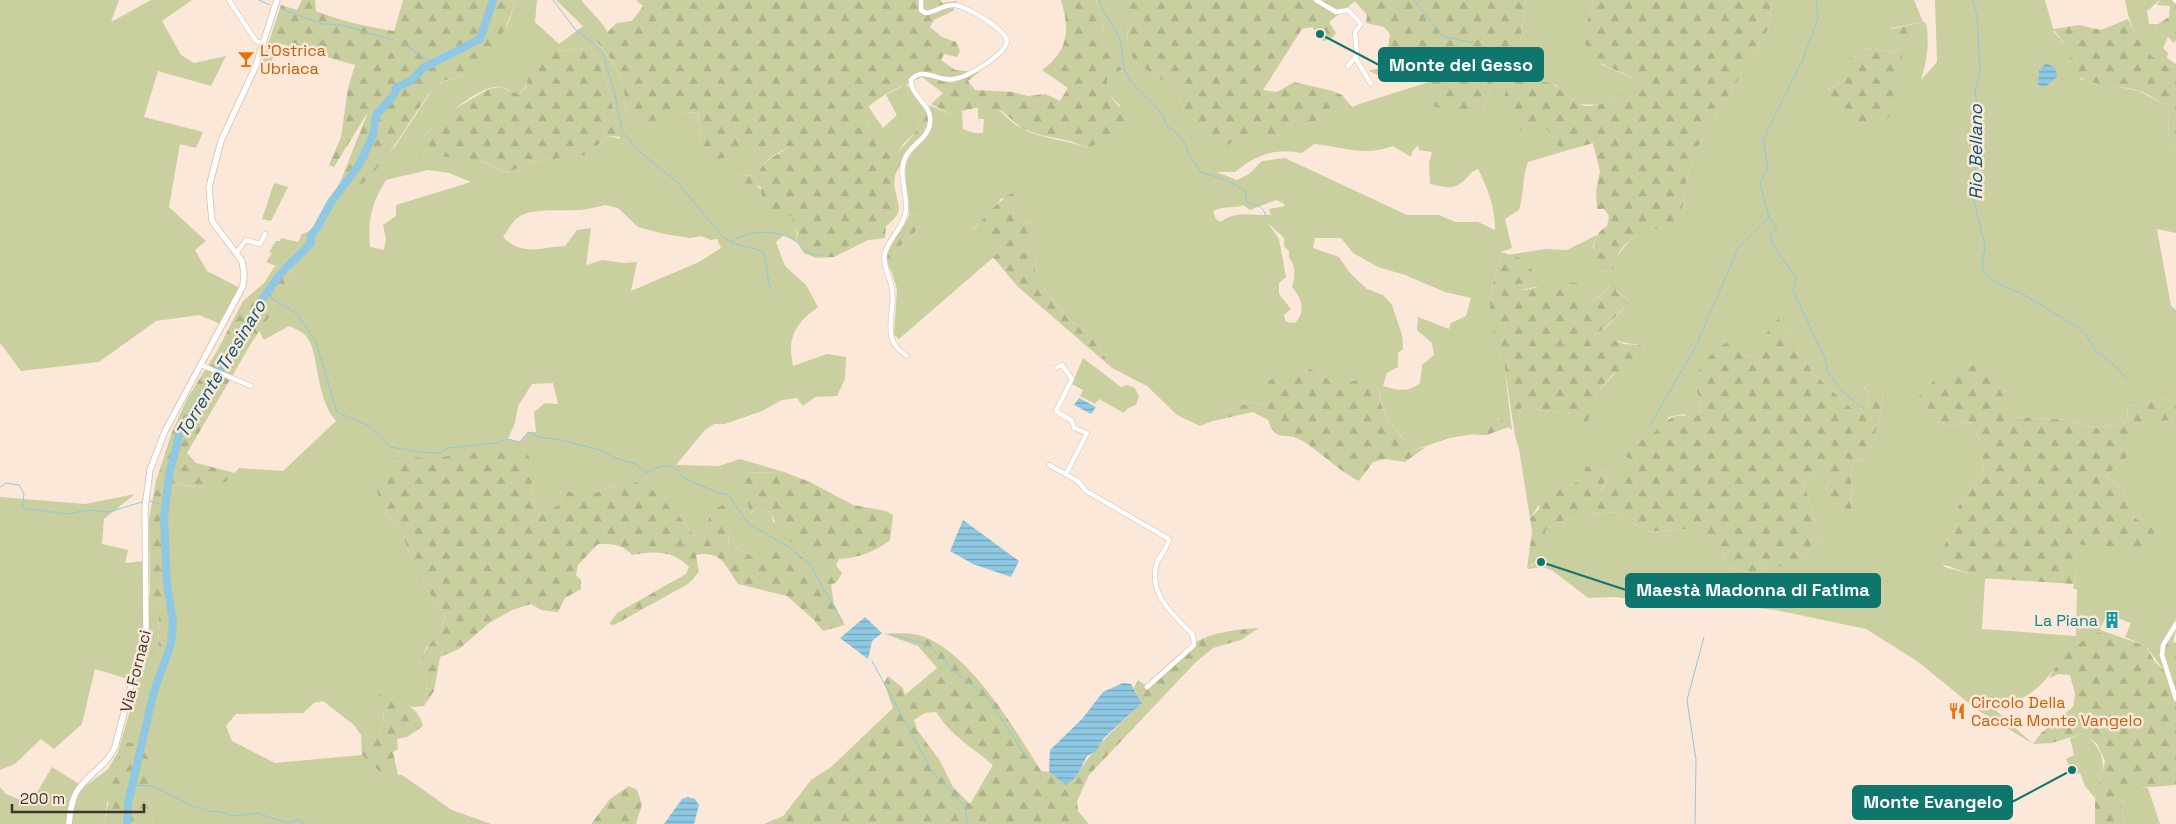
<svg xmlns="http://www.w3.org/2000/svg" width="2176" height="824" font-family="'Space Grotesk',sans-serif">
  <defs>
    <pattern id="forest-firs" width="22" height="20" patternUnits="userSpaceOnUse" patternTransform="scale(1.25)"><rect width="22" height="20" fill="#cacf9f"/><path d="M5 1l3.5 6h-7zM16 11l3.5 6h-7z" fill="#afb289"/></pattern>
    <pattern id="water-rules" width="6" height="5" patternUnits="userSpaceOnUse" patternTransform="scale(1.25)"><rect width="6" height="5" fill="#8ec8e3"/><path d="M0 2.5h6" fill="none" stroke="#75a3b8"/></pattern>
  </defs>
  <rect width="100%" height="100%" fill="#fce8d9"/>
  <path fill="#cacf9f" fill-rule="evenodd" d="M0 0H119L111 22 151 0H192L162 21 181 55 194 63 226 56 211 86 158 71 144 117 203 132 196 148 180 144 169 207 206 241 195 250 207 271 242 289 223 325 199 315 156 321 99 362 21 371 0 343Z
    M516 0H537L535 22 559 44 583 26 556 0H581C591 12 601 20 608 33L597 43C620 70 625 78 626 115L638 128 676 114 698 112 700 142 753 151 773 143 789 147C776 154 763 159 758 175L736 176C759 186 803 211 796 241L784 235 776 242 785 266 806 285 818 307C795 324 787 337 793 366L827 354 846 357 845 379 837 396 815 397 803 406 797 398 782 400 762 411 725 424H714L704 431 676 465 719 466 740 459 784 472 743 473 751 513 755 508 771 512 773 521 817 562 828 568 821 582 810 564 767 543V564L728 543 730 523 712 510 704 532 693 535 685 523 625 477C600 493 591 500 561 490L563 502 541 515 531 497 532 481C500 440 484 450 439 459 426 461 409 457 396 456L385 512 401 532 419 578 445 616 438 637 426 648 420 661 427 684 424 706 412 707 392 698 377 707 384 710 383 724 378 735H361L354 725 323 701 314 703 303 713 236 714 226 726 232 741 275 763 362 755 381 773 402 775 452 810 491 824H154L148 798V776L155 757 107 802 105 824H0V787L6 794 30 804 52 767 84 787 108 769 118 752 138 682 95 669 82 724 54 749 41 739 15 764 0 770V497L85 504 135 494 104 519 102 544 128 550 125 563 145 561 150 600 159 608 158 662 173 628 167 584 164 519 166 497 174 483C202 489 219 492 239 468L283 471 336 421C314 396 320 350 305 335 301 331 294 328 289 326L264 340 259 331 272 313 280 292 298 275 266 262 272 253 269 252 276 241H280L281 238 298 242 302 234 317 228 341 180 358 188 396 145 436 84 465 75 508 24ZM590 48 603 68 620 139 608 136 586 155 530 162 508 173 424 136C438 122 480 84 500 87 506 88 513 92 519 94L557 51ZM428 170 449 173 471 182 396 205V216L383 225 386 239 384 250 370 247C368 219 371 204 386 180ZM605 205 618 208 638 227 664 234 690 238 701 236 711 240 717 239 721 248 699 262 631 291 637 262 624 263 602 260 586 265 591 228 577 230 565 246C540 247 523 257 503 237 508 230 512 221 520 216 534 208 561 211 578 210 587 210 596 207 605 205ZM553 383 558 404 545 403 534 412 536 432H528L520 442 508 439 515 423 518 406 532 384Z
    M1096 0H1117V10L1127 24 1128 46 1134 62 1178 90 1185 116 1224 147 1243 136H1276L1362 103 1432 81 1483 112 1498 65 1520 44 1526 0H1592L1593 7 1581 35 1602 65 1638 80 1626 91 1602 105 1578 104 1556 85 1508 80 1518 113 1545 125 1562 152 1528 162C1522 178 1524 194 1519 210L1505 219 1512 248 1501 252 1490 295 1498 353 1504 364 1512 430 1500 419 1479 433 1450 438 1414 450C1396 430 1381 417 1379 388L1340 386 1319 374 1272 398 1266 405 1251 402 1216 415 1213 421 1200 426 1177 415 1147 386 1112 368 1089 332 1070 321 1043 288 1035 271 1037 254 1022 251 1038 223 1022 222 1012 210 1021 199 1001 198 993 212 972 229 1003 249 899 339 894 335 897 289 892 273V265L896 250 922 225 918 214 909 216C910 199 902 178 907 162 915 137 941 139 929 105L950 114 962 111 963 129 974 133H983L984 119H978V108C1010 108 999 116 1021 128 1041 139 1067 140 1088 148L1120 106 1107 92V78L1113 62 1101 39 1104 23ZM1314 144C1344 147 1364 157 1393 146L1411 157 1412 152 1418 145 1419 150 1432 152 1429 163 1430 184C1441 186 1453 191 1462 182 1469 177 1469 172 1478 169 1488 189 1495 207 1495 230L1478 222H1455L1439 215H1407L1285 158 1262 161 1249 174 1237 180 1217 172H1235C1258 153 1274 149 1302 153ZM1276 200 1283 203 1285 206 1269 209 1271 215C1255 216 1235 210 1221 222L1216 219 1213 211C1227 205 1233 209 1243 205L1250 210ZM1268 223 1284 238V246L1289 251V258C1296 265 1295 278 1292 287 1302 298 1306 312 1295 323L1286 322 1284 315 1291 309 1279 294V283L1286 277 1279 239ZM1315 238H1341L1353 253 1378 267 1405 275 1445 292 1471 298 1466 316 1451 323 1449 329 1418 317 1417 330 1432 343 1434 355 1422 365 1420 383C1408 393 1397 390 1383 386L1387 373 1398 367V353L1403 349 1402 335 1392 305 1383 295 1367 289 1350 273 1339 257 1313 248Z
    M1773 0H1914L1923 22 1891 28 1899 41V47L1895 52 1865 48 1863 56 1845 59 1846 79 1827 90 1860 138 1905 42 1926 23C1930 42 1927 61 1921 80L1937 62 1935 0H2045L2054 32 2075 56 2080 79 2139 91 2168 106 2169 140 2176 152V233L2157 229 2171 306 2176 310V396L2128 406 2127 423 2094 428 2068 420 2013 417 1996 380 1923 416 1953 427 1965 421 1975 425 1977 436 1987 446 1982 456 1984 469 1958 507V523L1942 549V564L1945 567 1985 578 1982 629 2076 636 2077 590 2073 588C2078 570 2078 563 2072 544L2152 528 2135 518 2122 489 2106 476 2127 457 2141 424 2176 419V619C2162 644 2156 643 2165 672L2146 646 2125 637 2131 623 2107 614 2100 629 2103 631C2050 647 2051 709 1988 703L2033 744 1976 709 1917 661 1866 629 1776 610 1684 600 1652 602 1615 597 1588 598 1553 571 1543 567 1527 569 1534 564 1545 531 1554 523 1589 514 1615 512 1646 532 1687 529 1715 536 1724 551 1725 565 1760 576 1766 570 1760 559H1801L1820 539 1804 482 1818 466 1836 512 1852 515 1851 476 1855 460 1868 459 1880 416 1883 392 1863 385 1868 393 1869 407 1853 410 1812 372 1795 342 1777 318 1764 365 1758 357 1742 356 1694 381 1701 403 1699 414 1693 418 1682 414 1669 417 1634 463V471L1605 494 1601 492 1610 472 1586 466 1579 481 1568 486 1555 482 1530 518 1519 449 1515 436 1522 405 1543 411 1572 414 1594 396 1641 345C1624 344 1611 337 1596 338L1595 332 1604 330 1630 301 1609 285C1589 318 1566 286 1539 287 1531 287 1526 291 1517 288L1535 274 1508 255 1545 249 1567 250 1597 235 1593 245V268L1602 272 1613 270 1616 258 1629 241 1644 231 1657 229 1682 211 1687 178 1694 154 1768 29Z
    M2125 0H2160L2147 11 2149 24H2158L2156 32 2168 37 2163 48 2168 53 2167 58 2176 64V67C2145 66 2129 26 2125 0Z
    M906 84 917 98 924 111 915 133 904 143 894 158 879 142 862 114 868 106 883 128 897 115 886 95Z
    M274 183 288 187 271 221 262 219Z
    M1083 358 1121 387 1127 385 1135 388 1139 396 1136 405 1128 408 1124 413 1099 399 1095 404 1080 396 1083 390 1072 384Z
    M2084 733C2111 756 2103 768 2095 798L2085 786 2080 773 2073 775 2066 759 2074 755 2070 738Z
    M2127 788H2148L2160 824H2124L2121 807Z"/>
  <path fill="url(#forest-firs)" fill-rule="evenodd" d="M302 0H315L316 11C341 21 367 27 394 31L403 0H516C506 29 494 59 466 74 457 79 441 79 434 87 408 121 391 159 358 188L341 180 368 112 334 167 329 165 341 137 348 88 355 65 281 44 269 65 263 60 281 5 297 10Z
    M636 0H941L942 3 957 1 953 11 934 20 930 27 942 37 956 42 960 51 957 57 944 54 941 60 955 70 979 72 968 81 975 90 1012 92 1028 96 1046 94 1060 101 1068 88 1042 70C1069 51 1070 30 1061 0H1096L1104 23 1101 39 1113 61 1122 69 1107 78V92L1129 119 1111 137 1088 148 1070 141 1040 135 1021 128 1002 111 975 108 950 114 931 104 943 93 922 77C901 86 875 97 862 114L879 142 894 157 915 133 924 111 921 105 927 110 929 129C920 139 897 164 895 177 891 200 911 208 886 226L885 238 868 240 834 257 816 258 804 253 796 241 798 234 791 216 777 218 762 205 761 187 737 182 736 176 758 175C763 159 776 156 789 147L773 143 753 151 714 160 700 142 698 112 676 114 638 128 626 115C625 78 620 70 597 42L617 23 632 21 643 6Z
    M1117 0H1526L1520 44 1498 65 1483 112 1461 114 1432 106V81L1430 78 1396 74 1382 77 1369 71 1398 63 1400 52 1388 48 1390 34 1384 27 1366 23 1367 15 1355 1 1329 22 1336 33 1331 39 1323 41 1312 27 1302 29 1263 90 1277 92 1294 82 1333 91 1342 95 1352 107 1276 136H1243L1224 147 1197 136 1185 116 1178 90 1134 62 1128 46 1127 25 1117 10Z
    M1592 0H1773L1768 29 1694 154 1687 178 1682 211 1673 225C1644 231 1620 236 1613 270L1602 272 1593 268C1593 252 1591 235 1607 226L1609 216 1604 209H1597L1596 191 1600 171 1593 143 1562 152 1545 126 1520 131 1517 113 1502 109 1508 80C1523 80 1540 79 1554 85 1562 88 1568 97 1576 102 1594 115 1624 93 1637 80 1609 64 1596 71 1581 35L1593 7Z
    M2160 0H2176V40L2174 43 2168 37 2156 32 2158 24 2169 17 2170 6 2157 5Z
    M2128 19C2138 39 2151 66 2176 67V152L2169 140 2168 106C2158 101 2147 93 2137 90 2112 84 2076 87 2064 62L2074 56 2053 29 2079 25 2101 30Z
    M1923 22 1926 23 1905 42 1889 118 1859 139 1826 91 1846 79 1838 60 1863 56 1865 48 1895 52 1899 47V41L1891 29Z
    M590 48 603 68 617 126 623 137 608 136 586 155 530 162 508 173 482 161 419 154 424 136 446 114 489 89 500 87 519 94 527 86 529 65 557 51Z
    M1015 191 1021 199 1012 210 1022 222 1038 223 1022 251 1037 254 1035 271 1043 288 1070 321 1089 332 1112 368 1017 286 993 257 1003 249 972 230C987 217 998 200 1015 191Z
    M918 214 922 225 896 250 892 273C890 269 887 263 887 258 886 250 904 226 909 216Z
    M1501 252 1523 259 1535 274 1518 288 1525 290 1562 282 1579 283 1585 300C1606 300 1601 289 1616 281V291L1630 301 1603 330 1595 333 1596 338 1607 337 1624 344 1641 345 1639 363 1627 373H1614L1594 396 1587 424 1572 414 1543 411 1522 405 1515 436 1504 364 1498 353 1490 311V295Z
    M275 266 298 275 280 292 272 313 252 342 187 453 196 463 235 473C219 493 196 487 174 483L166 497 164 519 167 584 173 628 169 647 158 663 159 608 150 600 149 519 156 481 172 432 188 397 217 351 243 301 264 283Z
    M1778 318 1795 342 1812 372 1853 410 1869 407 1868 393 1863 384 1883 392 1880 416 1868 459 1855 460 1851 476 1852 515 1846 519 1836 512 1818 467 1804 482 1820 539 1801 559 1778 567 1760 559 1766 570 1760 576 1725 565 1724 551 1714 536 1687 529 1646 532 1615 512 1589 514 1554 523 1545 531V553L1527 569 1532 531 1530 518 1539 509 1540 491 1555 482 1568 486 1579 481 1586 466 1610 472 1601 491 1605 493 1624 474 1634 471V463L1621 452 1636 436 1654 433C1667 420 1673 411 1693 418L1699 414 1701 403 1694 381C1706 358 1716 344 1741 338L1743 356 1758 357 1763 363 1760 342Z
    M1983 363 1996 380 2013 417 2068 420 2094 428 2127 423 2128 406 2176 396V419L2142 424 2127 457 2106 476 2122 489 2135 518 2152 528 2162 550 2073 544 2078 564 2074 584 1982 578 1942 564V549L1958 523V507L1984 469 1982 456 1987 446 1977 436 1974 424 1965 421 1953 427 1923 416 1918 409V397L1940 374Z
    M1305 366 1340 386H1347L1350 382 1364 378 1379 388C1379 414 1397 432 1414 450L1426 447 1405 462 1385 459 1373 462 1359 481C1337 470 1321 452 1301 440 1285 431 1276 444 1268 420L1253 412 1213 421 1216 415 1251 402 1266 405 1272 398 1267 382 1288 371Z
    M1501 419 1509 427 1487 435H1472L1479 433 1481 424Z
    M522 447 530 459 521 467 532 481 531 497 541 515 563 502 561 489C591 500 600 493 625 477L654 491 685 523 693 535 704 532 712 510 727 503 730 523 728 543 767 564V535L787 546 810 564 821 582 827 568C806 556 777 535 771 512L755 508 750 513 743 484V473L784 472 810 482 853 505 886 511 893 515 890 540C875 552 858 558 839 559L836 565 842 573 837 582 831 585 834 604 845 625 823 631 814 620 787 596 738 584C725 566 722 550 696 555L699 572 688 584 614 625 609 624 617 613 686 574 689 567C672 550 655 551 632 555 622 544 613 544 598 544L578 565 576 575 581 580V589L565 598 558 612 541 610 531 604 512 610 489 623 459 649 440 657 434 691 424 706 427 684 420 661C428 642 440 638 445 616L419 578 401 532 385 512 377 492 379 477 396 456 437 459 458 453Z
    M1259 628 1241 640 1213 648 1195 663 1089 775 1077 801 1078 811 1089 824H764L783 816 811 780 831 767 893 708 884 683 888 676 903 688 905 695 937 668 918 646 885 634C898 633 914 632 927 638 973 658 1015 729 1041 771L1049 772 1057 778 1077 776C1092 747 1118 727 1142 703L1134 688 1138 680 1145 685C1159 673 1173 658 1188 647 1206 633 1237 629 1259 628ZM936 712C953 738 971 746 993 765L970 804 953 787 940 761 918 731 914 720 925 713Z
    M2176 630 2173 642 2176 643V785L2127 789 2121 807 2124 824H2095V798L2105 761 2097 744 2084 733 2052 743 2033 744 2041 733 2073 707 2075 694 2070 675 2059 674 2049 678 2058 663 2072 648 2091 635 2103 631 2146 646 2155 662 2165 671 2164 648Z
    M380 695C398 699 419 706 423 726L407 737 397 739 398 749 393 752 398 775 381 773 362 755 361 735H378L383 724 384 710 377 707 376 699Z
    M147 737 155 757 148 776V798L154 824H105L112 774 125 742 138 744Z
    M629 786 637 790 642 804 636 824H591L610 799Z"/>
  <path fill="url(#water-rules)" d="M2046 63 2054 67 2058 76 2046 86H2040L2038 85 2039 71Z
    M1079 398 1096 407 1091 414 1074 405Z
    M963 520 1019 561 1011 577 973 564 950 551Z
    M865 617 882 633 872 641 868 659 840 638Z
    M1123 683 1131 684 1142 703 1104 738 1096 751 1087 756 1077 776 1066 785 1049 772 1050 750 1082 719 1103 692Z
    M688 797 695 799 699 805 694 824H664L682 799Z"/>
  <g fill="none" stroke-linecap="round" stroke-linejoin="round">
    <path stroke="#8ec8e3" stroke-width="1" d="M259 0 270 5
      M553 0 575 29 602 51 615 94 622 131 639 151 678 183 724 238 735 244 763 251C768 262 766 277 771 290
      M1099 0C1103 15 1116 26 1120 41 1123 53 1121 64 1127 75 1138 94 1161 104 1167 126L1176 132 1185 143 1189 155 1201 172 1231 182 1245 191 1247 202C1257 205 1264 206 1266 217
      M1414 0 1442 36 1474 43
      M1973 0 1977 16 1980 73 1975 90 1979 121 1975 138 1976 164 1972 193 1985 246 1982 266 1986 275 2003 286 2021 293 2077 327 2086 335 2095 350 2114 365 2128 380
      M281 9 323 24 341 25 393 40
      M403 43 432 63
      M1769 217 1777 227 1770 236C1775 251 1787 264 1796 278L1793 291 1824 356 1829 374 1843 392 1865 410
      M731 242C748 230 776 229 794 240 807 249 803 255 823 255
      M267 295 297 314 316 342 337 412 369 426 390 447 419 452 441 453 448 448 497 443 508 439 520 442 528 432 539 437 561 440 600 450 615 458 636 464 646 473C655 468 667 462 677 469 680 471 680 476 684 478 689 481 723 495 728 495L749 524 787 546 810 564 840 618
      M1650 425 1695 348 1738 248 1769 217 1760 183 1768 168 1763 140 1803 59 1818 18 1816 0
      M0 487 6 483 19 485 24 494 22 508 67 514 87 510 109 512 142 502
      M150 501 165 506
      M891 634 928 645 954 671 988 698 1028 760
      M872 661 932 771 965 806 967 824
      M133 785 153 786 197 808H204L209 812 215 811 234 816 257 813 287 823 298 820 305 824
      M1695 824 1696 760 1687 700 1704 637"/>
    <path stroke="#8ec8e3" stroke-width="8" d="M127 824 128 803 154 691 171 644 173 622 167 584 164 519 169 475 180 432 238 342 256 308 281 273 311 243V235L317 228 331 202 359 165 373 135 376 115 394 95 396 88 412 80 423 68 480 39 493 0"/>
    <g stroke="#d5beab" stroke-width="5.5">
      <path id="street" d="M229 0 256 41 264 44
        M1316 0 1336 12 1348 10 1361 24 1355 32 1357 55 1348 66
        M2175 0 2176 1
        M1356 59 1371 84
        M237 252 246 240 260 244 265 234
        M907 356C901 352 894 346 892 339 887 324 895 306 892 290 891 278 882 266 885 253 889 237 905 227 906 209 907 193 899 175 904 160 909 145 928 140 930 123 933 105 910 96 911 80 923 65 939 83 954 79 968 77 1005 55 1007 41 1005 29 965 5 953 5 943 5 935 12 926 13L921 10V0
        M201 365 251 386
        M1056 368 1062 365 1072 379 1056 411 1072 421 1074 428 1087 433 1066 474
        M1049 465 1078 481 1086 491 1169 539C1168 548 1160 555 1157 563 1147 594 1174 615 1193 635L1194 645 1147 687
        M2176 624 2163 645 2162 655 2176 699"/>
    </g>
    <g stroke="#d5beab" stroke-width="7">
      <path id="secondary" d="M69 824C70 813 71 802 76 793 86 775 107 766 115 747L146 629 145 508 150 470 165 431 243 286 244 273 242 261 212 221 209 187 221 141 255 68 277 0"/>
    </g>
    <use href="#street" stroke="#fff" stroke-width="4.5"/>
    <use href="#secondary" stroke="#fff" stroke-width="5.5"/>
  </g>
  <defs>
    <g id="bar-bare" transform="scale(1.35)"><path d="M-6-5H6L.8 .8V4.5H3.5V6h-7V4.5H-.8V.8Z" fill="#e8710a" stroke="#fce8d9" stroke-width="2.5" paint-order="stroke"/></g>
    <g id="building-bare" transform="scale(1.35)"><path d="M-4-6H4V6H1V3H-1V6H-4ZM-2.5-4.3h1.7v1.8h-1.7ZM.8-4.3h1.7v1.8H.8ZM-2.5-1h1.7V.8h-1.7ZM.8-1h1.7V.8H.8Z" fill="#0f9aa8" stroke="#fce8d9" stroke-width="2.5" paint-order="stroke"/></g>
    <g id="restaurant-bare" transform="scale(1.35)"><path d="M-5-6h1v4h1v-4h1v4h1v-4h1v5L-1.5 .5V6h-2V.5L-5-1ZM5-6V6H3V1.5H1.5Q1.5-4 5-6Z" fill="#e8710a" stroke="#fce8d9" stroke-width="2.5" paint-order="stroke"/></g>
  </defs>
  <g fill-rule="evenodd">
    <use href="#bar-bare" x="246" y="59"/>
    <use href="#building-bare" x="2112" y="620"/>
    <use href="#restaurant-bare" x="1957" y="711"/>
  </g>
  <g text-anchor="middle" stroke-width="5" stroke-linejoin="round" paint-order="stroke">
    <g font-size="16" fill="#c56008" stroke="#fce8d9" text-anchor="start">
      <text x="260" y="56">L’Ostrica<tspan x="260" dy="18">Ubriaca</tspan></text>
      <text x="1971" y="708">Circolo Della<tspan x="1971" dy="18">Caccia Monte Vangelo</tspan></text>
    </g>
    <g font-size="16" fill="#0d838f" stroke="#fce8d9" text-anchor="end">
      <text x="2098" y="626">La Piana</text>
    </g>
    <g font-size="16" fill="#3f352e" stroke="#fce8d9">
      <text transform="translate(135 671) rotate(-76)" y="6">Via Fornaci</text>
    </g>
    <g font-size="18" font-style="italic" fill="#075671" stroke="#fce8d9">
      <text transform="translate(1976 152) rotate(-90)" y="6">Rio Bellano</text>
      <text transform="translate(221 369) rotate(-59)" y="6">Torrente Tresinaro</text>
    </g>
  </g>
  <path fill="none" stroke="#0f766e" stroke-width="2" d="M1320 34L1379 65M1541 562L1626 590M2072 770L2012 802"/>
  <g fill="#0f766e" stroke="#fce8d9" stroke-width="2">
    <circle cx="1320" cy="34" r="5"/>
    <circle cx="1541" cy="562" r="5"/>
    <circle cx="2072" cy="770" r="5"/>
  </g>
  <g fill="#0f766e" stroke="#0f766e" stroke-width="2">
    <rect x="1379" y="48" width="164" height="33" rx="5"/>
    <rect x="1626" y="574" width="254" height="33" rx="5"/>
    <rect x="1853" y="786" width="159" height="33" rx="5"/>
  </g>
  <g font-size="18" text-anchor="middle" font-weight="bold" fill="#fff">
    <text x="1461" y="71">Monte del Gesso</text>
    <text x="1753" y="596">Maestà Madonna di Fatima</text>
    <text x="1933" y="808">Monte Evangelo</text>
  </g>
  <path d="M12 804v8h132v-8" fill="none" stroke="#3f352e" stroke-width="2.5"/>
  <text x="20" y="804" font-size="15" fill="#3f352e" stroke="#fce8d9" stroke-width="4" paint-order="stroke">200 m</text>
</svg>
